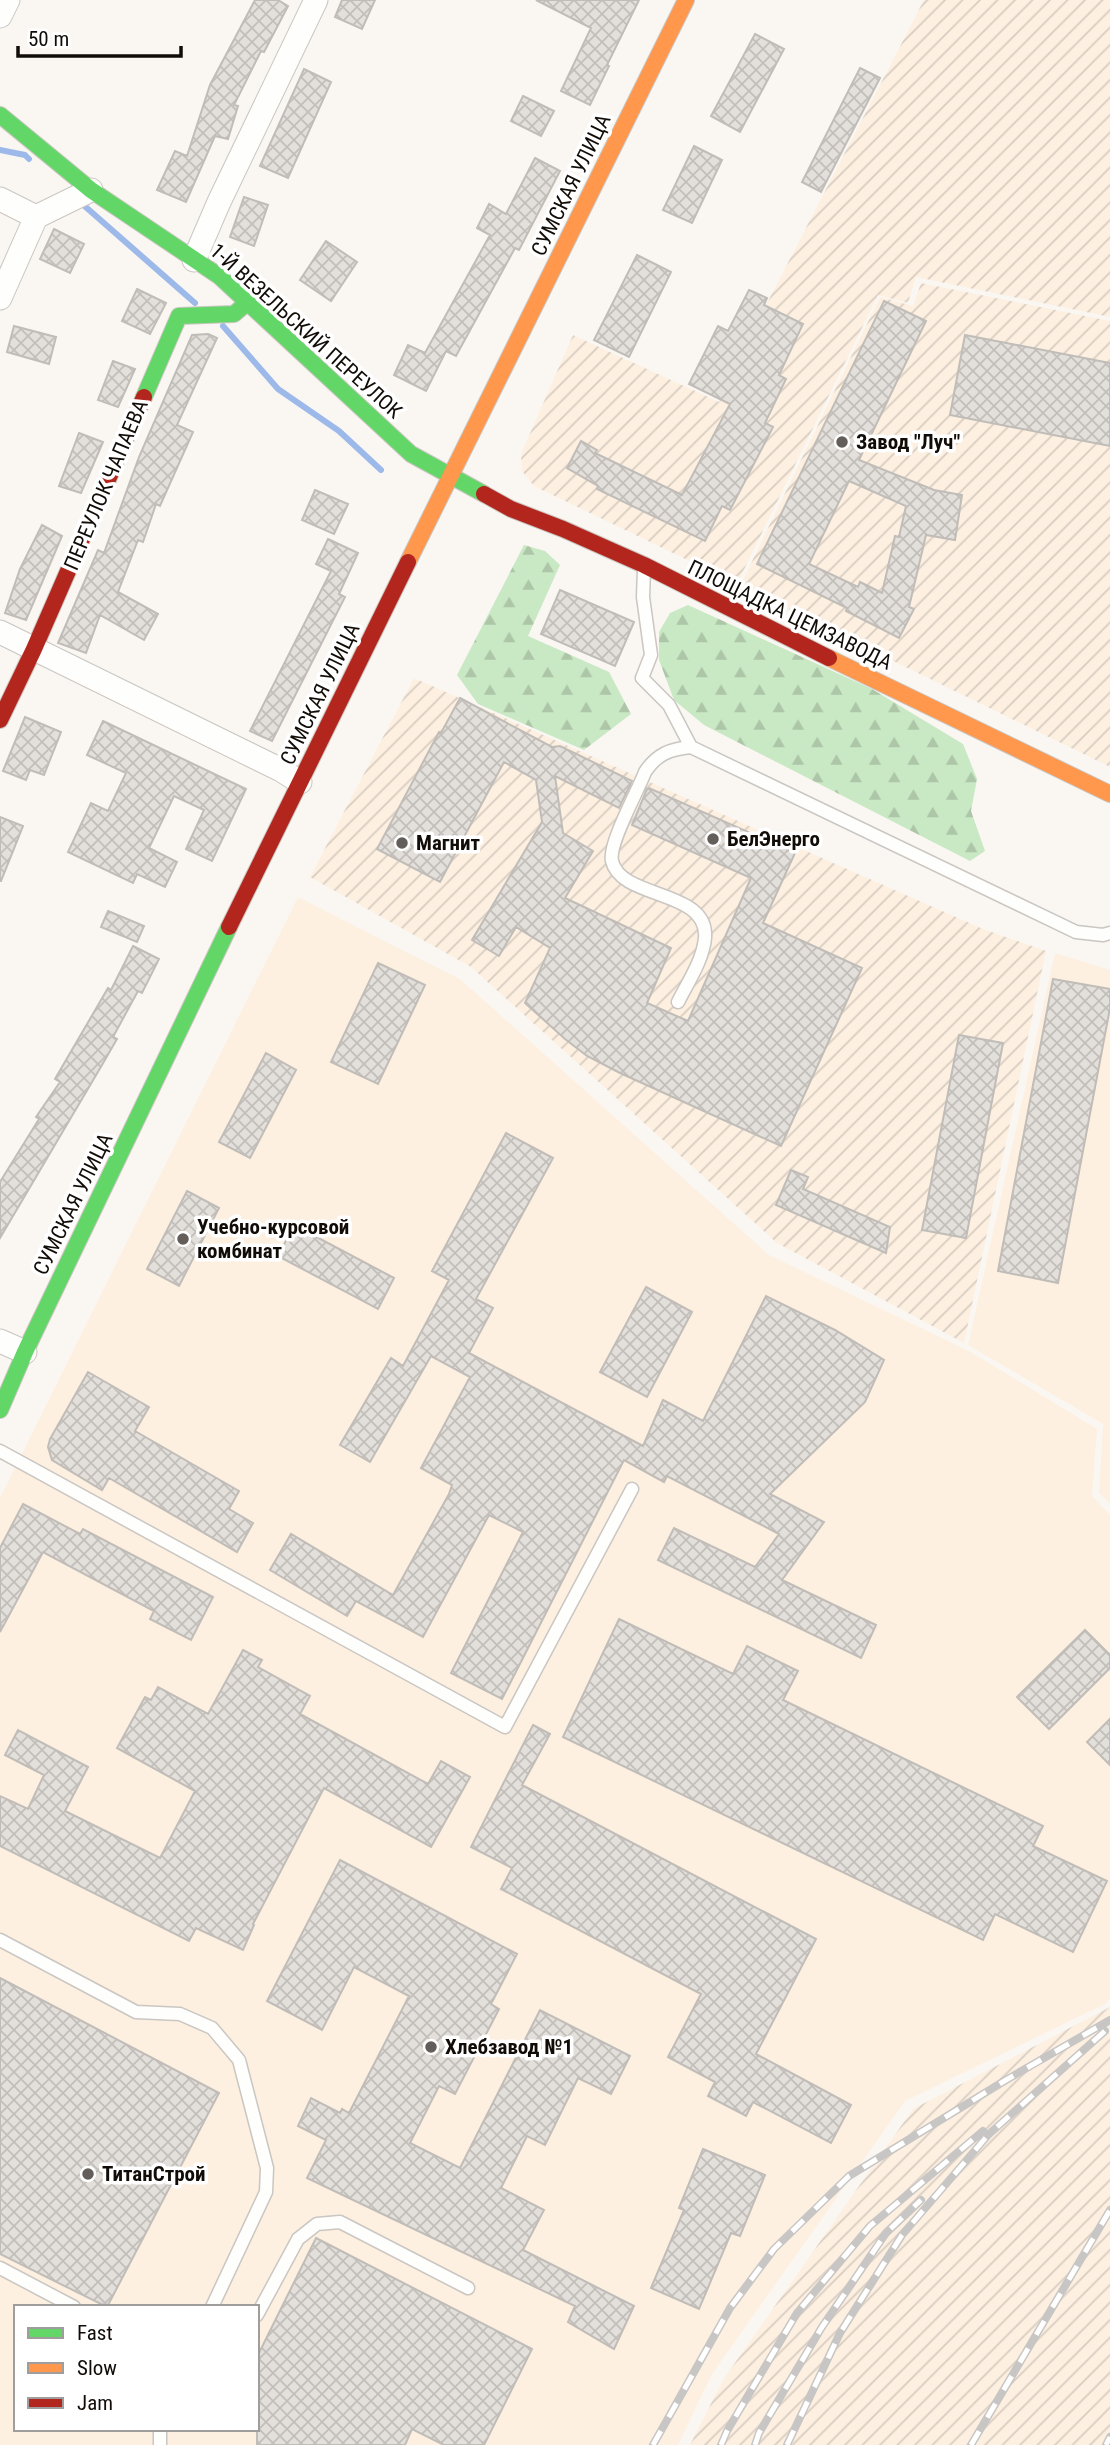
<svg xmlns="http://www.w3.org/2000/svg" width="1110" height="2445" font-family="'Roboto Condensed',sans-serif">
  <defs>
    <pattern id="industrial-furrows" width="10" height="10" patternUnits="userSpaceOnUse" patternTransform="scale(1.75)"><rect width="10" height="10" fill="#fdf0e1"/><path d="M-1 1l2-2M0 10L10 0M9 11l2-2" fill="none" stroke="#d8cdc0"/></pattern>
    <pattern id="forest-firs" width="22" height="20" patternUnits="userSpaceOnUse" patternTransform="scale(1.75)"><rect width="22" height="20" fill="#c9e8c4"/><path d="M5 1l3.5 6h-7zM16 11l3.5 6h-7z" fill="#acc6a7"/></pattern>
    <pattern id="building-cross-hatch" width="8" height="8" patternUnits="userSpaceOnUse" patternTransform="scale(1.75)"><rect width="8" height="8" fill="#e3dfda"/><path d="M0 0l8 8M0 8l8-8" fill="none" stroke="#c2beba"/></pattern>
  </defs>
  <rect width="100%" height="100%" fill="#faf7f3"/>
  <path fill="#fdf0e1" fill-rule="evenodd" d="M298 897 460 979 769 1255 971 1352 1097 1429 1092 1496 1110 1515V1998L1105 2004 905 2101 712 2374 678 2445H0V1498ZM16 2307H257V2429H16Z
    M1055 953 1110 970V1504L1099 1493 1103 1424 968 1345Z"/>
  <path fill="url(#industrial-furrows)" d="M924 0H1110V317L916 277 908 303 878 295 737 584 534 486 522 471 521 454 573 335 719 402 766 305Z
    M921 283 1110 321V767L740 586 880 297 913 306Z
    M414 678 983 929 1046 951 964 1343 777 1243 471 967 310 877Z
    M1110 2007V2445H690L723 2380 913 2109Z"/>
  <path fill="url(#forest-firs)" d="M524 545 545 551 560 565 528 636 609 672 631 714 584 750 478 704 457 675Z
    M688 605 872 689 963 744 977 779 971 811 985 851 970 861 704 725 674 700 659 660V632L670 613Z"/>
  <g fill="none" stroke-linecap="round" stroke-linejoin="round">
    <path stroke="#9cb9ea" stroke-width="6" d="M0 150 25 155 29 159
      M80 202 195 303
      M223 326 278 389 339 431 381 470"/>
  </g>
  <path fill="url(#building-cross-hatch)" stroke="#c0bcb7" stroke-width="2" fill-rule="evenodd" d="M255 0H278L288 6 264 52 261 51 234 105 238 106 228 139 215 136 186 202 157 190 175 151 187 156 210 85Z
    M342 0H375L362 29 335 17Z
    M536 0H639L607 65 609 66 590 105 561 91 591 28Z
    M755 34 784 49 740 132 711 116Z
    M860 68 880 78 821 192 802 182Z
    M304 69 331 82 288 178 260 166Z
    M523 96 554 111 541 136 511 121Z
    M694 146 722 160 692 223 663 210Z
    M535 158 560 171 519 250 515 248 456 356 446 351 426 391 394 375 408 345 425 353 490 235 477 228 489 204 506 214Z
    M244 197 268 205 254 246 230 237Z
    M54 229 84 244 70 273 40 259Z
    M326 241 357 262 331 301 300 280Z
    M637 255 671 272 629 357 594 340Z
    M137 289 166 303 150 334 122 321Z
    M749 290 767 298 764 305 803 324 779 375 786 379 765 423 773 427 730 510 722 506 705 541 597 489 598 486 567 468 581 441 597 450 595 453 682 495 730 404 689 384 718 326 728 331Z
    M884 301 926 321 859 460 934 490 962 495 955 540 926 535 909 607 914 609 899 638 846 611 847 608 757 564ZM849 481 906 506 899 537 895 536 882 593 860 582 858 587 809 564Z
    M14 326 56 337 49 364 7 352Z
    M208 334 217 338 177 425 193 432 160 506 156 504 143 542 138 540 118 592 158 614 144 640 100 615 86 653 58 643 98 550 104 553 139 457 192 335Z
    M965 335 1110 363V446L950 415Z
    M113 361 135 369 118 407 98 400Z
    M79 433 103 442 81 493 59 486Z
    M315 490 348 504 334 534 302 520Z
    M42 525 62 536 26 620 5 613 20 569Z
    M328 539 358 553 339 594 345 597 272 741 250 731 331 571 316 564Z
    M560 590 634 622 615 666 541 634Z
    M460 698 552 747 560 746 632 781 619 808 555 776 563 833 593 851 565 898 671 948 647 1003 688 1021 751 878 632 825 647 789 649 788 795 853 763 923 862 968 781 1146 620 1073 587 1056 565 1039 525 1003 550 948 516 927 499 956 472 940 542 822 536 780 504 762 440 882 377 849 439 732 441 733Z
    M25 717 61 732 44 775 30 770 26 780 3 771Z
    M103 721 246 789 212 861 186 849 204 810 174 796 149 848 177 862 165 887 137 874 133 883 68 852 91 803 108 811 126 773 87 755Z
    M0 817 23 826 1 881H0Z
    M108 911 144 926 137 942 101 927Z
    M133 946 159 959 142 993 138 991 113 1037 117 1039 102 1065 0 1238V1182L39 1119 36 1117 60 1082 55 1079 108 988 111 990Z
    M378 963 425 985 378 1084 331 1062Z
    M1053 979 1110 989V1008L1058 1283 998 1271Z
    M959 1035 1003 1043 966 1238 922 1230Z
    M266 1053 296 1070 250 1158 219 1142Z
    M506 1133 553 1158 476 1299 493 1308 469 1353 643 1446 663 1400 703 1421 766 1296 835 1330 884 1360 865 1402 770 1494 824 1522 782 1580 876 1625 861 1658 658 1560 674 1528 755 1567 779 1534 667 1476 664 1482 624 1460 502 1699 451 1673 523 1532 489 1515 423 1637 356 1601 347 1616 270 1570 291 1534 393 1595 449 1494 452 1485 421 1468 470 1377 431 1356 370 1462 340 1445 391 1358 403 1366 449 1280 432 1271Z
    M791 1170 808 1177 803 1189 890 1227 886 1253 776 1205Z
    M187 1191 219 1208 179 1286 147 1269Z
    M294 1225 394 1278 378 1309 278 1256Z
    M646 1287 692 1312 647 1397 600 1372Z
    M88 1372 149 1407 135 1431 239 1491 229 1509 253 1523 237 1552 109 1478 102 1490 52 1460 48 1447 50 1439Z
    M23 1504 80 1534 83 1529 213 1597 191 1640 150 1619 154 1611 43 1552 0 1632V1548Z
    M619 1619 733 1674 747 1646 798 1671 783 1700 1043 1826 1033 1846 1107 1881 1073 1952 995 1914 983 1940 563 1737Z
    M1085 1630 1110 1655V1668L1049 1729 1017 1697Z
    M243 1650 262 1660 258 1667 310 1696 300 1714 428 1784 441 1761 470 1777 431 1847 324 1788 253 1924 254 1925 243 1950 196 1928 189 1941 0 1846V1796L28 1809 44 1775 5 1755 18 1730 88 1767 65 1811 160 1858 195 1791 117 1748 145 1697 151 1700 158 1687 208 1714Z
    M1110 1719V1765L1087 1742Z
    M533 1725 550 1734 522 1785 816 1939 756 2054 851 2105 831 2143 753 2102 746 2116 708 2096 715 2082 668 2057 701 1994 501 1889 512 1868 471 1847Z
    M340 1860 517 1954 491 2004 499 2009 455 2094 439 2086 410 2143 460 2168 540 2010 630 2056 611 2094 578 2078 545 2145 527 2136 501 2188 544 2210 523 2250 634 2306 614 2349 568 2322 575 2306 307 2178 326 2140 298 2126 311 2098 340 2113 342 2109 349 2113 409 1996 354 1967 322 2030 267 2001Z
    M0 1978 219 2093 107 2307 0 2254Z
    M703 2149 765 2175 740 2236 731 2233 699 2309 651 2288 684 2210 679 2208Z
    M316 2238 532 2349 484 2445H444L412 2429 405 2445H257V2357Z"/>
  <g fill="none" stroke-linecap="round" stroke-linejoin="round">
    <g stroke="#cac6c1" stroke-width="15">
      <path id="lane" d="M644 569 643 597 651 655 642 678 669 705 691 747
        M678 1002C688 982 703 960 705 938 709 889 621 900 612 861 608 844 638 791 645 772 657 754 670 749 691 747L1076 932 1103 935 1110 933
        M0 1451 505 1727 632 1489
        M0 1940 136 2012 180 2014 212 2028 239 2060 267 2168 266 2192 212 2307
        M0 2268 74 2307
        M257 2315 298 2239 317 2224 340 2222 468 2288
        M160 2445V2429"/>
    </g>
    <g stroke="#cac6c1" stroke-width="25">
      <path id="street" d="M0 16 8 0
        M0 199 36 217
        M36 217 91 190
        M194 260 219 202 316 0
        M0 298 36 217
        M0 632 281 770 300 782
        M0 1341 25 1352"/>
    </g>
    <g stroke="#cac6c1" stroke-width="18">
      <path id="fast" d="M0 115 91 190 219 276 411 454 484 494
        M144 397 179 316 234 314 248 302
        M0 1410 25 1352 229 927"/>
    </g>
    <g stroke="#cac6c1" stroke-width="18">
      <path id="slow" d="M408 562 686 0
        M829 658 1110 794"/>
    </g>
    <g stroke="#cac6c1" stroke-width="18">
      <path id="jam" d="M484 494 511 509 563 529 644 565 829 658
        M0 720 34 649 144 397
        M229 927 408 562"/>
    </g>
    <use href="#lane" stroke="#fefefd" stroke-width="12"/>
    <use href="#street" stroke="#fefefd" stroke-width="23"/>
    <use href="#fast" stroke="#63d668" stroke-width="16"/>
    <use href="#slow" stroke="#ff974d" stroke-width="16"/>
    <use href="#jam" stroke="#b3261e" stroke-width="16"/>
    <g stroke="#c7c6c4" stroke-width="8">
      <path id="rail" d="M653 2445 730 2308 774 2249 849 2176 1006 2080 1110 2020
        M721 2445 727 2431 797 2313 870 2226 983 2131
        M755 2445 759 2433 822 2327 886 2233 921 2200
        M787 2445 840 2333 902 2235 989 2134 1105 2031
        M971 2445 1110 2210
        M1106 2445 1110 2437"/>
    </g>
    <use href="#rail" stroke="#fff" stroke-width="5" stroke-dasharray="16" stroke-linecap="butt"/>
  </g>
  <g fill="#635e5a" stroke="#fff" stroke-width="2.5">
    <circle cx="842" cy="442" r="7"/>
    <circle cx="713" cy="839" r="7"/>
    <circle cx="402" cy="843" r="7"/>
    <circle cx="183" cy="1239" r="7"/>
    <circle cx="431" cy="2047" r="7"/>
    <circle cx="88" cy="2174" r="7"/>
  </g>
  <g text-anchor="middle" stroke-width="7" stroke-linejoin="round" paint-order="stroke">
    <g font-size="21" fill="#110c07" stroke="#fff">
      <text transform="translate(571 185) rotate(-64)" y="7">СУМСКАЯ УЛИЦА</text>
      <text transform="translate(306 331) rotate(42)" y="7">1-Й ВЕЗЕЛЬСКИЙ ПЕРЕУЛОК</text>
      <text transform="translate(106 485) rotate(-67)" y="7">ПЕРЕУЛОК ЧАПАЕВА</text>
      <text transform="translate(790 615) rotate(26)" y="7">ПЛОЩАДКА ЦЕМЗАВОДА</text>
      <text transform="translate(320 694) rotate(-64)" y="7">СУМСКАЯ УЛИЦА</text>
      <text transform="translate(73 1204) rotate(-64)" y="7">СУМСКАЯ УЛИЦА</text>
    </g>
    <g font-size="21" font-weight="bold" fill="#110c07" stroke="#fff" text-anchor="start">
      <text x="856" y="449">Завод "Луч"</text>
      <text x="727" y="846">БелЭнерго</text>
      <text x="416" y="850">Магнит</text>
      <text x="197" y="1234">Учебно-курсовой<tspan x="197" dy="24">комбинат</tspan></text>
      <text x="445" y="2054">Хлебзавод №1</text>
      <text x="102" y="2181">ТитанСтрой</text>
    </g>
  </g>
  <rect x="14" y="2305" width="245" height="126" fill="#ffffff" stroke="#a09e9c" stroke-width="2"/>
  <rect x="28" y="2328" width="35" height="10" fill="#63d668" stroke="#a09e9c" stroke-width="2"/>
  <text x="77" y="2340" font-size="21" fill="#110c07">Fast</text>
  <rect x="28" y="2363" width="35" height="10" fill="#ff974d" stroke="#a09e9c" stroke-width="2"/>
  <text x="77" y="2375" font-size="21" fill="#110c07">Slow</text>
  <rect x="28" y="2398" width="35" height="10" fill="#b3261e" stroke="#a09e9c" stroke-width="2"/>
  <text x="77" y="2410" font-size="21" fill="#110c07">Jam</text>
  <path d="M18 46v10h163v-10" fill="none" stroke="#110c07" stroke-width="3.5"/>
  <text x="28" y="46" font-size="21" fill="#110c07" stroke="#ffffff" stroke-width="5" paint-order="stroke">50 m</text>
</svg>
